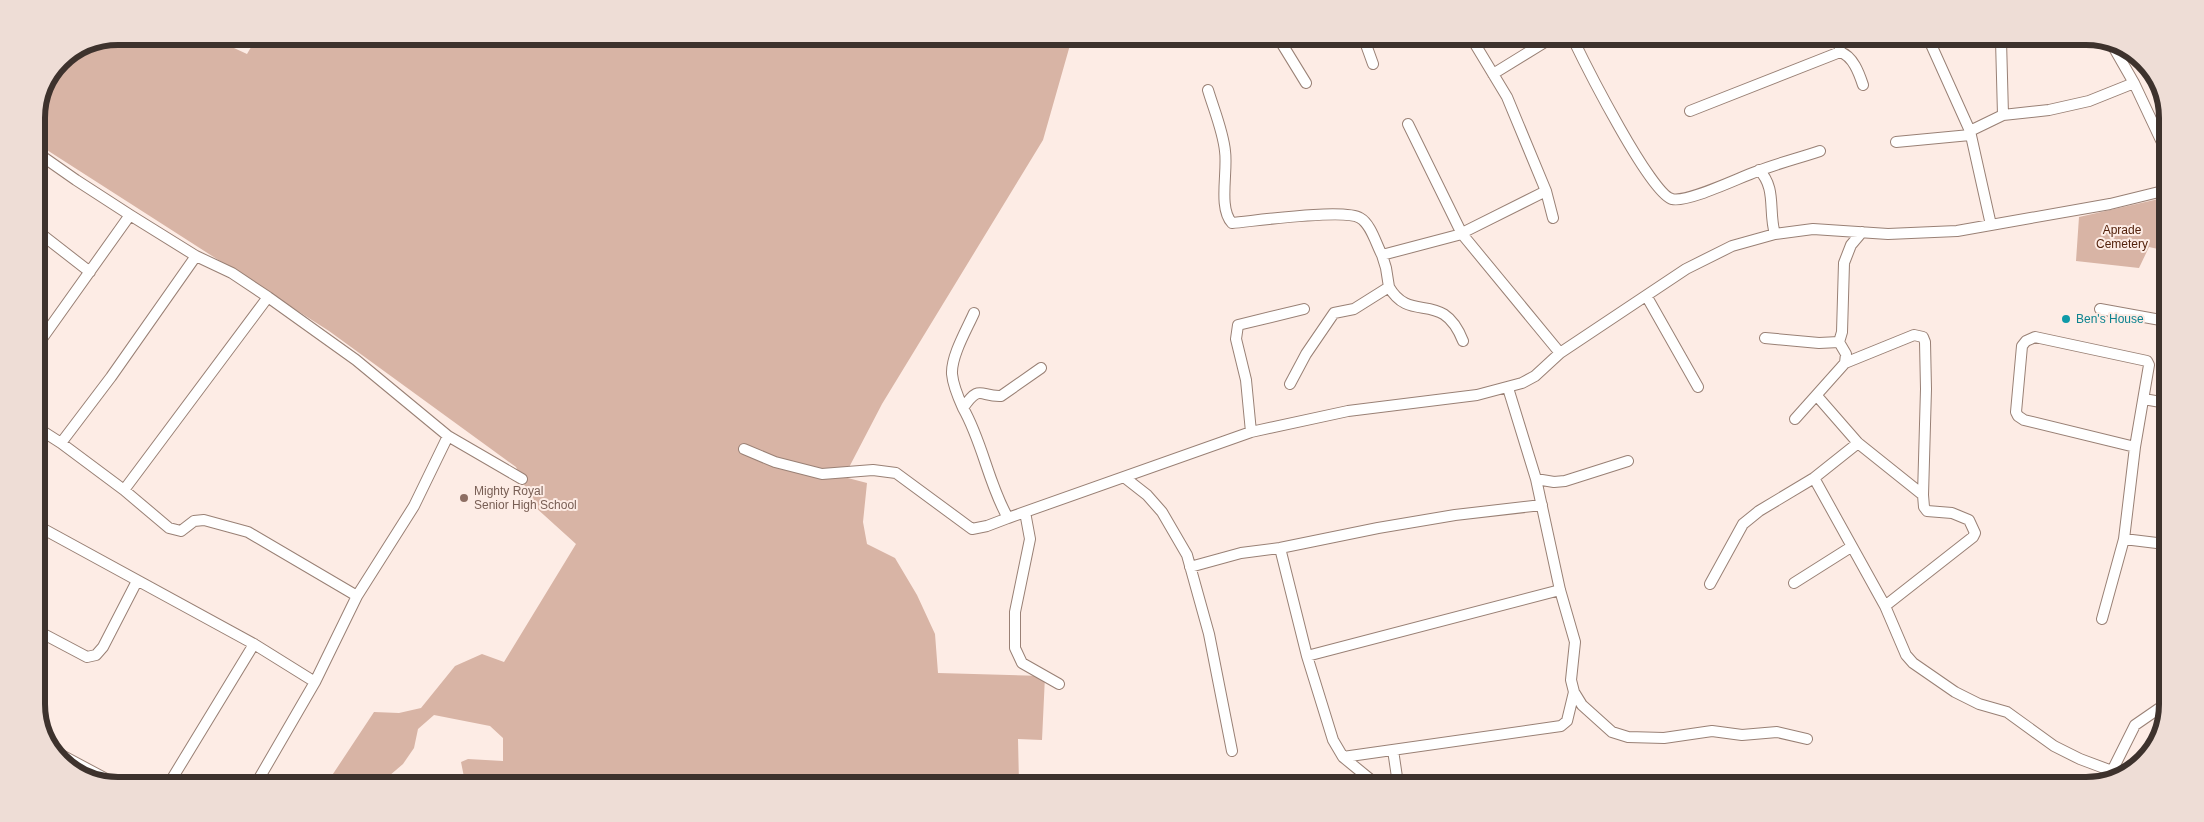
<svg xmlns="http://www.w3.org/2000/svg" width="2204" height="822" font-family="Helvetica,sans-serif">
  <rect width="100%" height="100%" fill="#fdece5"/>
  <path fill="#d8b4a5" d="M118 36H208L247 54 257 37 1072 38 1043 140 882 404 844 477 867 483 863 522 867 544 895 558 917 595 935 634 938 673 1045 676 1042 740 1018 739 1019 783 465 782 461 762 468 759 503 761V738L490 726 434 715 418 729 414 748 403 764 382 782H308L313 774 329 780 374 712 399 713 421 708 455 666 482 654 504 662 576 544 534 506 516 467 329 331 36 143V113L60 60Z
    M2163 198 2167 226V251L2149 247 2139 268 2076 261 2079 217Z"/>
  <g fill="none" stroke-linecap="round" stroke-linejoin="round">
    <g stroke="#998075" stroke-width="12">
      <path id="street" d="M1279 39 1306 83
        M1364 39 1373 64
        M1472 39 1507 97 1546 191 1553 218
        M1573 39C1585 64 1651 195 1672 199 1688 203 1740 177 1758 171 1779 163 1799 158 1820 151
        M1839 40 1840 52C1853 56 1859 73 1863 85
        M1929 40 1970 131 1991 225
        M2110 41 2134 83 2167 153
        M1493 74 1550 39
        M1208 90C1214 110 1223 131 1225 151 1228 172 1218 208 1232 223 1255 221 1344 208 1360 218 1371 224 1376 244 1382 255L1458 235 1546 191
        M1690 111 1840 52
        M2003 115 2049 110 2089 101 2134 83
        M1408 124 1462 234 1560 353
        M1970 131 2003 115 2001 40
        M1896 142 1970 135
        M36 152 76 180 130 215 196 256 232 273 268 297 356 360 448 436 522 479
        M1759 170C1777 188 1768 212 1775 234
        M36 230 90 272
        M1389 287C1411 325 1442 288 1463 341
        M1647 297 1698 387
        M2100 309 2166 321
        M1765 338 1819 343 1839 342
        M36 347 130 215
        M1845 363 1846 354 1839 342 1842 332 1844 263 1851 245 1862 232
        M1041 368 1001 396C980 397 980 383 963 408 983 443 988 483 1008 518L1251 432 1348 411 1477 395 1522 383 1535 376 1560 353 1686 269 1732 246 1775 234 1813 229 1888 234 1957 231 2110 204 2167 190
        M1290 384 1306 354 1334 313 1354 309 1389 287 1386 268 1382 255
        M1508 388 1536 479 1560 590 1575 642 1571 680 1574 692 1582 705 1612 732 1628 737 1664 738 1712 731 1742 735 1777 732 1807 739
        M1817 396 1858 443 1923 495
        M2144 399 2166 403
        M963 408C958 397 953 385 952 374 951 356 967 329 974 313
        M1795 419 1845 363 1914 335 1923 337 1925 342 1926 389 1923 495 1924 507 1927 511 1952 513 1969 520 1975 533 1973 537 1885 606
        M36 427 61 443 124 490 169 528 181 531 194 521 204 520 248 532 357 596
        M1251 432 1246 380 1236 339 1238 325 1304 309
        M61 443 111 377 196 256
        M744 449 775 462 822 474 873 470 896 473 972 529 987 526 1008 518
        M1124 477 1147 495 1162 512 1187 555 1209 634 1232 751
        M1814 478 1885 606 1906 655 1913 663 1955 692 1979 704 2007 712 2054 746 2080 759 2120 774
        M1536 479 1554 482 1565 481 1628 461
        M124 490 268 297
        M1025 512 1030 539 1015 612V648L1022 663 1059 684
        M36 525 254 644 315 682
        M2124 539 2165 544
        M1280 548 1307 656 1333 740 1343 757 1376 784
        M1190 567 1241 553 1280 548 1378 528 1455 515 1542 505
        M1794 583 1851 547
        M1710 584 1743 524 1759 511 1814 478 1858 443
        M2102 619 2124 539 2135 447 2149 365 2147 361 2035 337 2026 341 2022 346 2016 412 2018 416 2024 420 2135 447
        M36 630 87 657 96 655 103 647 137 581
        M1307 656 1560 590
        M52 750 112 782
        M1393 750 1398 784
        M1343 757 1561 726 1567 721 1574 692
        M2112 771 2135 725 2164 705
        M170 782 254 644
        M257 782 315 682 357 596 414 506 448 436"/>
    </g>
    <use href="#street" stroke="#fff" stroke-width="10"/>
  </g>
  <circle fill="#0f9aa8" stroke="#fdece5" stroke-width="2" cx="2066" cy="319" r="5"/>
  <circle fill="#8d6e63" stroke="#fdece5" stroke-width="2" cx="464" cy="498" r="5"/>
  <g text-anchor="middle" stroke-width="4" stroke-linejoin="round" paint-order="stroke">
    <g font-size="12" fill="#53220c" stroke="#fdece5">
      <text x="2122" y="234">Aprade<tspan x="2122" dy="14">Cemetery</tspan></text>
    </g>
    <g font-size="12" fill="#0d838f" stroke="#fdece5" text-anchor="start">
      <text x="2076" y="323">Ben's House</text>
    </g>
    <g font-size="12" fill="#785e54" stroke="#fdece5" text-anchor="start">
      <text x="474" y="495">Mighty Royal<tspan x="474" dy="14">Senior High School</tspan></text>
    </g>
  </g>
  <path d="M0 0H2204V822H0ZM118 45H2086A73 73 0 0 1 2159 118V704A73 73 0 0 1 2086 777H118A73 73 0 0 1 45 704V118A73 73 0 0 1 118 45Z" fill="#eeddd6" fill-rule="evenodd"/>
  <path fill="none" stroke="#3d322d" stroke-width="6" d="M118 45H2086A73 73 0 0 1 2159 118V704A73 73 0 0 1 2086 777H118A73 73 0 0 1 45 704V118A73 73 0 0 1 118 45Z"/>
</svg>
